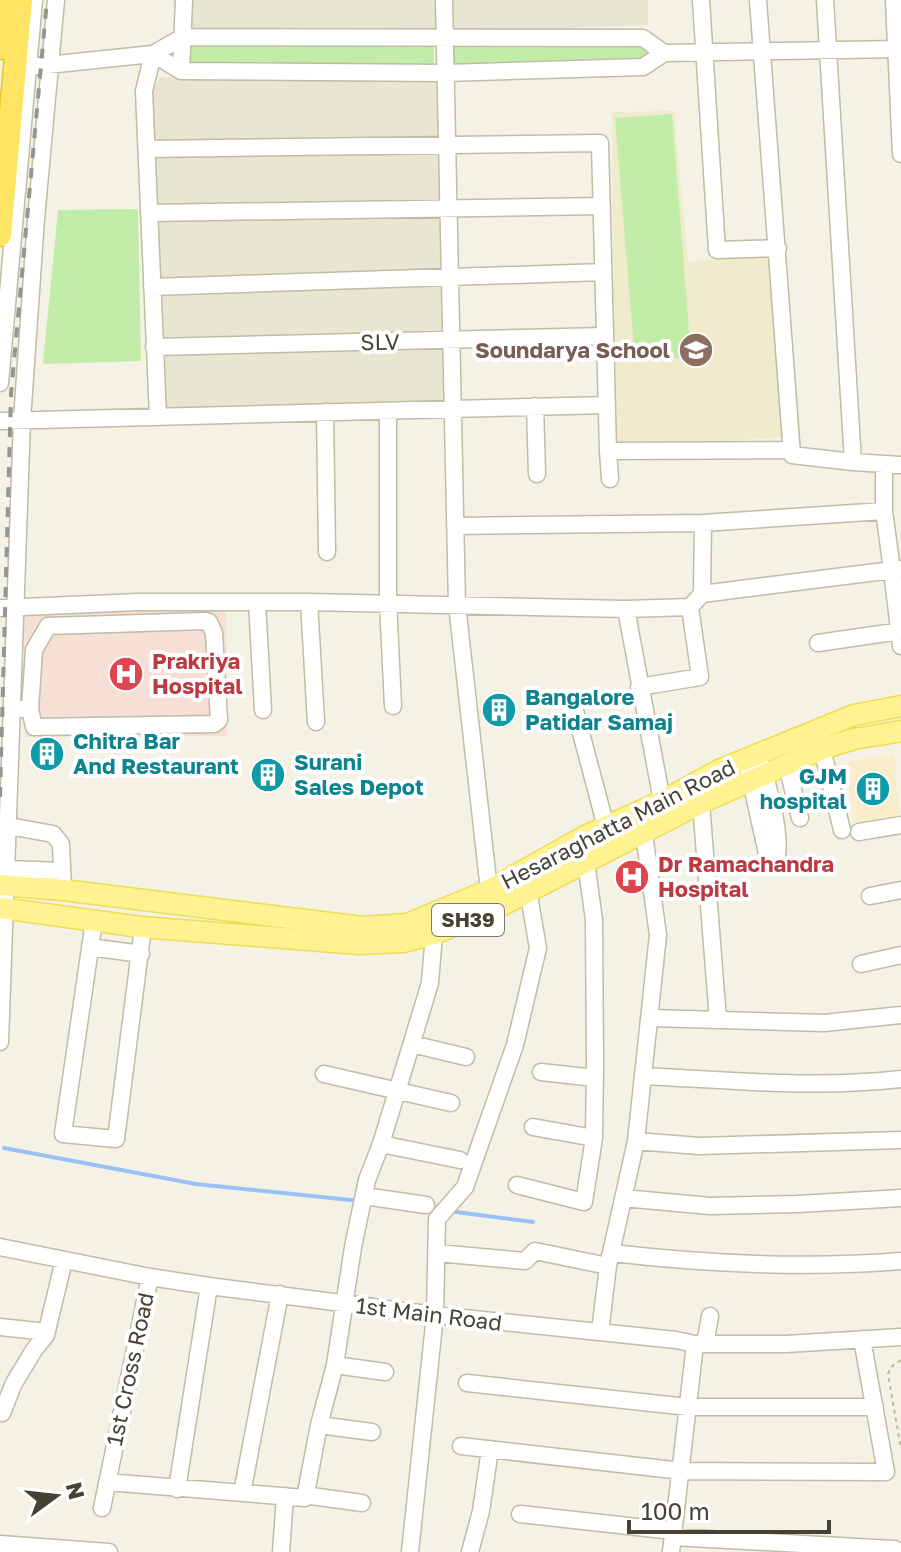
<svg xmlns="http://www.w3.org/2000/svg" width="901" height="1552" font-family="'Golos Text',sans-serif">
  <rect width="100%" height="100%" fill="#f4f2e4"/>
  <path fill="#e8e5d1" d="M191 0H438V30L191 32Z
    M448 0H648V25L448 33Z
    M161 77 439 78 446 405 161 409 149 93Z"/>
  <path fill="#f9edcc" d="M894 753 899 817 855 829 846 762Z"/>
  <path fill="#efebcc" d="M674 111 688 262 771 253 784 438 615 445 612 112Z"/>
  <path fill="#f6dfd5" d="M226 611 227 736 25 737 24 612Z"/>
  <path fill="#c2eda8" d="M186 39 434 41V69L186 68Z
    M452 42 637 44 653 54 637 64 454 69Z
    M672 114 691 357 635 361 615 118Z
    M138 209 141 361 43 364 58 210Z"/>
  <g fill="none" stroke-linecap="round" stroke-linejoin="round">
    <path stroke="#99c1f8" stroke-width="4" d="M4 1148 196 1184 360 1201
      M448 1211 533 1222"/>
    <g stroke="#c0bca5" stroke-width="19">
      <path id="minor" d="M444 0 457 605 489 890
        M701 0 717 250 778 248
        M758 0 792 455 853 462
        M825 0 853 462 901 465
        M894 0 901 154
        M153 54 181 71 446 73 643 67 664 53 901 49
        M153 54 144 91 158 417
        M28 67 153 54 183 37 643 38 664 53
        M181 71 184 0
        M147 149 600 143 608 451 792 450
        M149 213 602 206
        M152 287 603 272
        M154 347 605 336
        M0 383 34 0
        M535 406 537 474
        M388 411V602L393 706
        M325 412 327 552
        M0 421 607 405
        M608 451 610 479
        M884 464V511L892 570 899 569
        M455 526 703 523 884 511
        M702 594 892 570 901 646
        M257 602 263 710
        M0 608 138 602H309
        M626 609 662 801
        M818 643 901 631
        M639 687 700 677 690 607
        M573 703 606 827
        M13 709H30L34 727 214 724 219 720 214 633 209 622 205 621 48 626 34 650 30 709
        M316 722 309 602 626 609 690 607 702 594 703 523
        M822 749 842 830
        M746 759 768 858 775 862C784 843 768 785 761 764
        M787 765 800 818
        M701 803 718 1020
        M9 826 53 834 61 844 63 890
        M859 832 901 825
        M8 869 62 871
        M870 896 901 890
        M94 921 63 1134 116 1139 143 927
        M90 947 141 954
        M861 964 901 955
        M651 1018 824 1023 901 1015
        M0 1042 22 420 36 219 56 0
        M412 1044 466 1057
        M541 1072 595 1078
        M324 1074 451 1103
        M643 1076C728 1080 816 1089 901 1079
        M533 1127 594 1138
        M636 1141 699 1146 901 1140
        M381 1144 460 1160
        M517 1185 584 1202 594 1138 595 1064 594 920 586 862
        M364 1196 426 1205
        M623 1198 710 1206 798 1204 901 1198
        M0 1247 150 1277 209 1286 435 1315 676 1340 695 1344H786L901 1337
        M437 1253 525 1261 535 1251 608 1266
        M612 1253C708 1264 805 1269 901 1261
        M0 1327 47 1332
        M600 1332 608 1266 636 1141 658 935 644 834
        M705 1344 710 1316
        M335 1365 385 1372
        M467 1383 688 1407H875
        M2 1413 14 1383 34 1350 46 1335 64 1260
        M319 1425 372 1432
        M461 1446 682 1471 886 1472 862 1339
        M107 1482 305 1498 319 1425 335 1365 353 1247 367 1180 381 1144 430 983 434 934
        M177 1489 209 1286
        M242 1493 280 1294
        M304 1495 362 1503
        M102 1508 150 1277
        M520 1514 673 1531
        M673 1537 894 1549 900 1552
        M0 1544 109 1552
        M281 1552 285 1496
        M410 1552 435 1315 437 1219 465 1187 515 1045 538 948 528 890
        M470 1552 481 1511 490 1449
        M671 1552 695 1344"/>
    </g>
    <g stroke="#f0dc55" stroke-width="23">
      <path id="major" d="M0 885 63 890 362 927 407 924 489 890 585 836 662 801 719 770 854 715 901 706
        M0 908 141 927 359 944 403 942 434 934 493 910 701 803 822 749 854 739 901 731"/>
    </g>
    <g stroke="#eec524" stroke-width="25">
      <path id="highway" d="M0 48 4 0
        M0 235 21 0"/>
    </g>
    <path stroke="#c3bb95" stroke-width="2" stroke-dasharray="4 4" stroke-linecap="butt" d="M901 1360 891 1367 888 1374 901 1449"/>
    <use href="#minor" stroke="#fff" stroke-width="16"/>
    <use href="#major" stroke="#fff291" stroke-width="20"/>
    <use href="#highway" stroke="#ffe563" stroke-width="22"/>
    <path stroke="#959595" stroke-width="4" stroke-dasharray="10 10" stroke-linecap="butt" d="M0 797 11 394 47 0"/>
  </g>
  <defs>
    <g id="school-disc" transform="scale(1.8)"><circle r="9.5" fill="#8d6e63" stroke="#fff"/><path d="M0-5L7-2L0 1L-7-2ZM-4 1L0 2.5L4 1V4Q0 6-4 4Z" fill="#fff"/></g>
    <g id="hospital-disc" transform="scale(1.8)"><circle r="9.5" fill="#e0444e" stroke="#fff"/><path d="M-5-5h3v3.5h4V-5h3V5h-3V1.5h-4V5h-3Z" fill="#fff"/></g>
    <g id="building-disc" transform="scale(1.8)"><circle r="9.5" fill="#0f9aa8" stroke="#fff"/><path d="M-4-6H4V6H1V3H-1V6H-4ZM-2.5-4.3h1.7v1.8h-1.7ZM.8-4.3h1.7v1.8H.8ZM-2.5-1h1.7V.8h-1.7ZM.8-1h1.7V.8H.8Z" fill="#fff"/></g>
  </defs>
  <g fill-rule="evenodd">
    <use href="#school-disc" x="696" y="350"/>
    <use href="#hospital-disc" x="126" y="674"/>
    <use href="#building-disc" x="499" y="710"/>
    <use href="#building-disc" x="47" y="754"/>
    <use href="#building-disc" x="268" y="775"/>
    <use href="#building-disc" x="873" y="789"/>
    <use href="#hospital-disc" x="632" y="877"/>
  </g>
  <g text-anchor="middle" stroke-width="8" stroke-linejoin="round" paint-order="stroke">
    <rect fill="#fff" stroke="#7e7b70" stroke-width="2" x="432" y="904" width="72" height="32" rx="6"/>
    <g font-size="20" font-weight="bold" fill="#464233">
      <text x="468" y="927">SH39</text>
    </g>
    <g font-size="22" fill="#464233" stroke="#fff">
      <text transform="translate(380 342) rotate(-1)" y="8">SLV</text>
      <text transform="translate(618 824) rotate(-27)" y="8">Hesaraghatta Main Road</text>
      <text transform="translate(429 1314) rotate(7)" y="8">1st Main Road</text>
      <text transform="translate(130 1369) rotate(-78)" y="8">1st Cross Road</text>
    </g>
    <g font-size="22" font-weight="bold" fill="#785e54" stroke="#fff" text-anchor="end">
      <text x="670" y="358">Soundarya School</text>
    </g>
    <g font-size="22" font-weight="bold" fill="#be3a42" stroke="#fff" text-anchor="start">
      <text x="152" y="669">Prakriya<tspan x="152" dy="25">Hospital</tspan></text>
      <text x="658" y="872">Dr Ramachandra<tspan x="658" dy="25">Hospital</tspan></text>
    </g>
    <g font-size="22" font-weight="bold" fill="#0d838f" stroke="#fff" text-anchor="start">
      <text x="525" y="705">Bangalore<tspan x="525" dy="25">Patidar Samaj</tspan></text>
      <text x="73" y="749">Chitra Bar<tspan x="73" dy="25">And Restaurant</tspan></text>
      <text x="294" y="770">Surani<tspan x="294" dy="25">Sales Depot</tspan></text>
      <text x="847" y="784" text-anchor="end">GJM<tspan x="847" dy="25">hospital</tspan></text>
    </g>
  </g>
  <g transform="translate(56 1496) rotate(75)" stroke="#ffffff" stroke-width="6" paint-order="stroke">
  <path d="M0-6L14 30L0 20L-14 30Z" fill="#464233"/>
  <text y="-12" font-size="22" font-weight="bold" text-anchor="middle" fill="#464233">N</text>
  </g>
  <path d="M629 1520v12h200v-12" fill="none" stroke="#464233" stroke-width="4"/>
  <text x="641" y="1520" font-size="24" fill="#464233" stroke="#ffffff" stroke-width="6" paint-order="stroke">100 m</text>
</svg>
